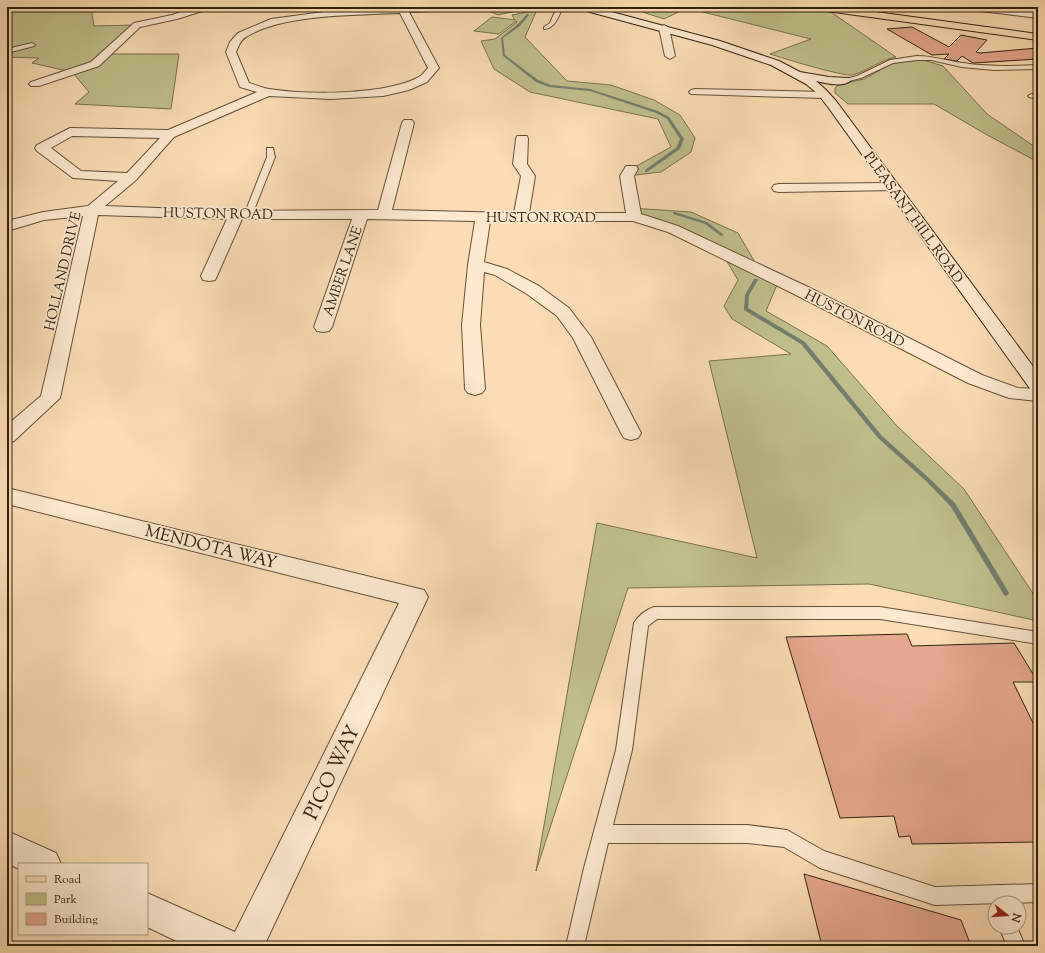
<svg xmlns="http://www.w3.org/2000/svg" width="1045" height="953" font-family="'Sorts Mill Goudy',serif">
  <rect width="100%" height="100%" fill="#fcddb3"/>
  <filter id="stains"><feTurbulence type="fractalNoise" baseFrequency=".005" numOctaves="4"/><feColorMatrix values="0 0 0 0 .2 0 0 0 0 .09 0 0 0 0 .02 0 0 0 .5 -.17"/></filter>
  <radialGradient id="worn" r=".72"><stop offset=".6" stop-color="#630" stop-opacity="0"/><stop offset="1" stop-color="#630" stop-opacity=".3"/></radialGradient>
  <path fill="#c1c08b" stroke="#7a704c" d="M7 7H91L94 26 137 25 106 54H179L171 109 75 104 89 92 72 72 32 63 39 58 7 57Z
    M495 7H535L498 15 484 9Z
    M627 7H803L828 10 896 57C881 60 868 70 853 75 844 77 782 58 770 54L811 39 687 8 664 19Z
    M537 10 525 37 567 81 611 85 654 100 680 115 695 138 691 152 661 172 627 176 631 169 671 147 658 119 530 92 494 69 481 41 495 39 517 22 516 21 499 34 474 31 492 17 515 20 512 15Z
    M923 60 943 66 987 114 1038 149V162L989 136 934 104H848L835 93V88L838 85 864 79 891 64 904 61Z
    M631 208 691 212 738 233 760 271 779 280 766 311 827 346 897 426 964 489 1038 601V621L869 584 628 588 536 871 597 523 757 558 709 361 791 354 732 319 724 306 738 280 722 253 634 217Z"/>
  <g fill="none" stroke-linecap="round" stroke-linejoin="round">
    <path fill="#737e6d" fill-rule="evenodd" d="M527 14 529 15 520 26 503 38 505 55 538 80 551 85 590 89 658 111 669 117 684 139 680 149 647 172H645V170L677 147 680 139 667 119 656 113 590 91 549 87 536 82 503 56 501 38 518 24Z
      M673 212H675L707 222 724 235 721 236 705 224 673 214Z
      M754 279H758V280L749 295 748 308 805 342 882 436 930 479 955 503 1008 591 1009 593 1008 595 1006 596 1004 595 951 507 926 481 878 438 801 344 744 310 745 295Z"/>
  </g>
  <path fill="#e4a88e" stroke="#32200c" d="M912 27 949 47 961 35 987 40 976 52 980 53 1038 48V59L973 63 962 56 957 61 944 59 949 54 932 55 887 29Z
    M907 634 912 646 1014 643 1038 682H1013L1038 733V842L912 844 910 836 899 837 894 816 840 818 786 637Z
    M804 874 961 920 971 946H822Z"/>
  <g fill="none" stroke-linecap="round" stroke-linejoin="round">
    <g stroke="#644f36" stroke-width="2">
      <path id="lane" d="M557 7H563C559 15 555 29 544 29V27L550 23Z
        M1031 7H1037L1038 12Z
        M32 43 35 45 34 46 7 53V49Z
        M917 56C933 56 947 61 963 63 988 67 1013 66 1038 65V69L994 70 962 67 931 60H917L893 63 861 78 845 82 842 80 857 76 890 60Z
        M1031 94 1038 95V99L1029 97 1028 96Z
        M267 148H273L275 157 252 215 248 217H245L244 215 267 157Z
        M654 607H880L1038 632V644L880 619H657L648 626 632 750 613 825H747L787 830 824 851 935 887 1038 884V902L935 905 820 868 784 847 747 843H608L584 946H566L584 868 616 750 634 623C638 616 646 610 654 607Z
        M999 927H1017L1025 946H1007Z"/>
    </g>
    <g stroke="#644f36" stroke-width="2">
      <path id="street" d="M196 7H211L209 9 177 19 140 27 99 66 39 86H31L29 84 31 82 91 62 134 23 172 15Z
        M399 7H463L458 10 409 12 439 68 427 82 409 90 383 96 331 99 269 96 174 137 136 180 105 206 236 211 378 210 402 123 404 120H412L414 123 392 210 514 213 521 176 513 164 516 139 517 136H527L528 139 527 164 535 176 529 213H626L620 176 626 166H636L638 169 634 176 641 214 678 226 806 286 982 375 1018 388 1038 389V401L1009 398 968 383 794 294 668 232 633 221H490L484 262 507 269 539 286 569 308 591 337 641 433 638 438 631 440 624 438 621 433 573 338 557 316 527 294 495 275 484 272 480 325 485 389 482 393 475 395 468 393 465 389 462 325 468 265 475 221 367 219 332 327 329 331 323 332 317 331 314 327 352 219H242L217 276 215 280 209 281 203 280 201 276 227 219 98 215 60 398 14 441 7 443V425L41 396 83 216 44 220 7 231V221L43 212 88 206 118 181 73 178 37 151 35 148 37 145 70 128 168 130 257 92 240 87 226 52 230 42 238 33 271 19 331 11ZM400 13 428 68C425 71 422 76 417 78 384 95 307 95 269 89 262 88 256 85 249 83L236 52C239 46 240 40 246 37 282 14 357 15 400 13ZM72 136 160 138 127 173 81 171 51 148Z
        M967 7H995L1038 12V18L972 10Z
        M664 25 669 28 675 56 670 59 665 56 659 28Z
        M695 89 824 92 828 93 830 95 828 97 824 98 691 94 689 92 691 90Z
        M892 183 897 184 899 187 897 190 779 192 774 191 772 188 774 185 779 184Z
        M7 488 424 590 428 597 264 946H187L147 927V893L235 932 399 603 7 504Z
        M7 831 56 853 61 864H19V869L7 863Z"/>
    </g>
    <g stroke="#32200c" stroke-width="2">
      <path id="secondary" d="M577 7H593L720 41 779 61 800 72 829 77 849 78 851 80C844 88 825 83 816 81L826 90 836 101 1038 373V392L1031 390 828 107 818 94 806 84 771 65 712 45 579 9Z"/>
    </g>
    <g stroke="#32200c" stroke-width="2">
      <path id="primary" d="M814 7H839L1038 34V40L819 10Z"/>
    </g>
    <use href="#lane" fill="#fde9ce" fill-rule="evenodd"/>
    <use href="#street" fill="#fde9ce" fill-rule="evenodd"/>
    <use href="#secondary" fill="#fde9ce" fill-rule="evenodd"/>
    <use href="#primary" fill="#fcddb3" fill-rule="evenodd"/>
  </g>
  <g text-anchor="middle" stroke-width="3.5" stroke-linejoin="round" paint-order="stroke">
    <g font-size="14" fill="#32200c" stroke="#fde9ce">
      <text transform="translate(218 213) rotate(1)" y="5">HUSTON ROAD</text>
      <text x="541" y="222">HUSTON ROAD</text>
      <text transform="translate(914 217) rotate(54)" y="5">PLEASANT HILL ROAD</text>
      <text transform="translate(62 271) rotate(-77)" y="5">HOLLAND DRIVE</text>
      <text transform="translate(342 271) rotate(-71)" y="5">AMBER LANE</text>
      <text transform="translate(855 318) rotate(27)" y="5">HUSTON ROAD</text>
    </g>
    <g font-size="17" fill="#32200c" stroke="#fde9ce">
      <text transform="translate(211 546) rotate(14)" y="6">MENDOTA WAY</text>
    </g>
    <g font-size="20" fill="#32200c" stroke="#fde9ce">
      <text transform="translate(331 772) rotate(-64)" y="7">PICO WAY</text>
    </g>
  </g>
  <rect width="1045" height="953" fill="none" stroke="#fcddb3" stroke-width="24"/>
  <rect x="8" y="8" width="1029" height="937" fill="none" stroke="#32200c" stroke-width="2"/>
  <rect x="12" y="12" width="1021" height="929" fill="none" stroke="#32200c"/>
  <rect x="18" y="863" width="130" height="72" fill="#fde9ce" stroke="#ac9980"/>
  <rect x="26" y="876" width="20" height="6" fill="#fcddb3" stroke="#ac9980"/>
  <text x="54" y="883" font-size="12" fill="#32200c">Road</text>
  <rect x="26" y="893" width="20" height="12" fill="#c1c08b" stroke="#ac9980"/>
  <text x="54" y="903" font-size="12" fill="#32200c">Park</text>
  <rect x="26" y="913" width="20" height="12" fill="#e4a88e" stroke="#ac9980"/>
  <text x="54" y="923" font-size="12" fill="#32200c">Building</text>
  <g transform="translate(1007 915) rotate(107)"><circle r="19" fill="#fde9ce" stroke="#ac9980"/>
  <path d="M0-3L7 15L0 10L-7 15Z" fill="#8f2418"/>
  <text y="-6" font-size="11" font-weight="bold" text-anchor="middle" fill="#32200c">N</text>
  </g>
  <rect width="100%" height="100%" filter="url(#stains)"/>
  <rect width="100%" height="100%" fill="url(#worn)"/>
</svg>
